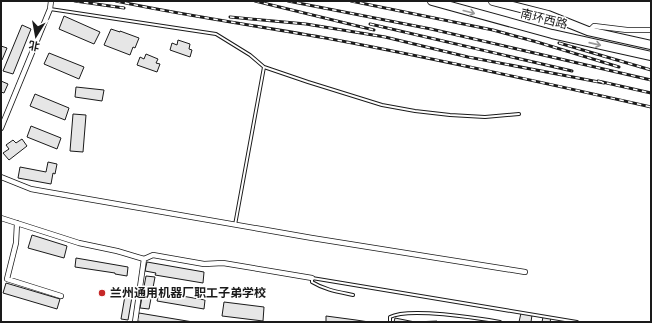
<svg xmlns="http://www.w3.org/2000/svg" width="652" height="323" font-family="Figtree,'Noto Sans SC',sans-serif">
  <rect width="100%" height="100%" fill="#fff"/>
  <path fill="#e6e6e6" stroke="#1a1a1a" d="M64 16 100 32 94 44 59 29Z
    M22 25 31 29 13 74 3 71Z
    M111 29 120 32V31L139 38 135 48 133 47 130 55 104 45Z
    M178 40 190 44 189 49 192 50 190 57 170 50 172 43 177 45Z
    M1 46 7 48 2 60 1 59Z
    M49 53 84 67 79 79 44 64Z
    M146 54 158 59 156 63 160 64 157 72 137 65 140 57 144 59Z
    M1 81 8 84 4 93 1 92Z
    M76 87 104 90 102 101 75 97Z
    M35 94 69 108 65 120 30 106Z
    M73 114 86 115 83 152 70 151Z
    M31 126 61 138 57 149 27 137Z
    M22 139 27 146 9 160 3 153 9 149 6 145 13 140 16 143Z
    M48 162 57 164 55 174 53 173 51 184 18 178 20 167 46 172Z
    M32 235 67 246 64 258 28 248Z
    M76 258 128 267 127 276 115 274V273L75 267Z
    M147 262 204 272 203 283 155 275 156 273 145 271Z
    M146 276 155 277 149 309 140 308Z
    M6 283 60 299 57 309 3 293Z
    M126 290 133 291 128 320 121 319Z
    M159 292 205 300 204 309 157 301Z
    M224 302 264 307 263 321 222 316Z
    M139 313 193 322H144L137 321Z
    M521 313 532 315 531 322H519Z
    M326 316 356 320 369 322H326Z
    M543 317 551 318 550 322H542Z
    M395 318 415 322H394Z
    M437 321V322H415Z"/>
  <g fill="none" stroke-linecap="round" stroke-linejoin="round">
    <g stroke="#1a1a1a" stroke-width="4">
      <path id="lane" d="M50 9 216 34 250 55 264 67 308 82 382 105 415 111 450 115 485 117 519 114
        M235 225 264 67
        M353 295C339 292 325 290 312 282V278L577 322
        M390 322V317C408 307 478 318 500 322"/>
    </g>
    <g stroke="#1a1a1a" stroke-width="6">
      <path id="street" d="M589 31 594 26 627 30H651
        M1 128 50 9 51 1
        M1 177 31 189 42 191 312 238 525 272
        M1 218 79 243 117 251 144 259 135 322
        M17 223 16 243 7 279 61 296
        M144 259 153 255 204 264 223 263 312 278"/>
    </g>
    <g stroke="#1a1a1a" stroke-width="10">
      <path id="highway" d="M432 1 552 34 651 56
        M493 1 548 15 588 31 651 45"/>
    </g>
    <use href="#lane" stroke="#fff" stroke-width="2"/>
    <use href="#street" stroke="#fff" stroke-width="4.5"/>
    <use href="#highway" stroke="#fff" stroke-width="8"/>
    <g stroke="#1a1a1a" stroke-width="3">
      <path id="rail" d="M75 1 124 8
        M116 1C187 16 259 26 331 39 438 59 545 83 651 107
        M255 1 374 30
        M288 1 431 29 651 80
        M351 1 493 30 537 42 619 67
        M230 17 306 24 385 37 468 57 604 83
        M370 24 572 71
        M559 43 651 70
        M598 81 651 93"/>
    </g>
    <use href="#rail" stroke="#fff" stroke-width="1.5" stroke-dasharray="4.5" stroke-linecap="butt"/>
  </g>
  <defs><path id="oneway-shaft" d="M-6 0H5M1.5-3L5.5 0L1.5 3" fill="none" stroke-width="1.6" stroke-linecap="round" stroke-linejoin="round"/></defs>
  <g stroke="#989898">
    <use href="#oneway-shaft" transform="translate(469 12) rotate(15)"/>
    <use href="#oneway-shaft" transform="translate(595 44) rotate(13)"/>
  </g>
  <circle fill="#c62828" stroke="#fff" stroke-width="1.5" cx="102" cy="293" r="4"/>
  <g text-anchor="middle" stroke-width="3" stroke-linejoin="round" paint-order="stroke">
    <g font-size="12" fill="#1a1a1a" stroke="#fff">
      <text transform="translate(544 19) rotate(14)" y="4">南环西路</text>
    </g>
    <g font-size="12" font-weight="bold" fill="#1a1a1a" stroke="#fff" text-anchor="start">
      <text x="110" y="297">兰州通用机器厂职工子弟学校</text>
    </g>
  </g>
  <rect width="652" height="323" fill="none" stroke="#1a1a1a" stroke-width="4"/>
  <g transform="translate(36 36) rotate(191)" stroke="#ffffff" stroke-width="3" paint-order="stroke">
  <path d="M0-3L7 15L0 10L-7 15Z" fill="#1a1a1a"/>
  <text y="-6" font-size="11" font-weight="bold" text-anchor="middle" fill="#1a1a1a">北</text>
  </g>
</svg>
